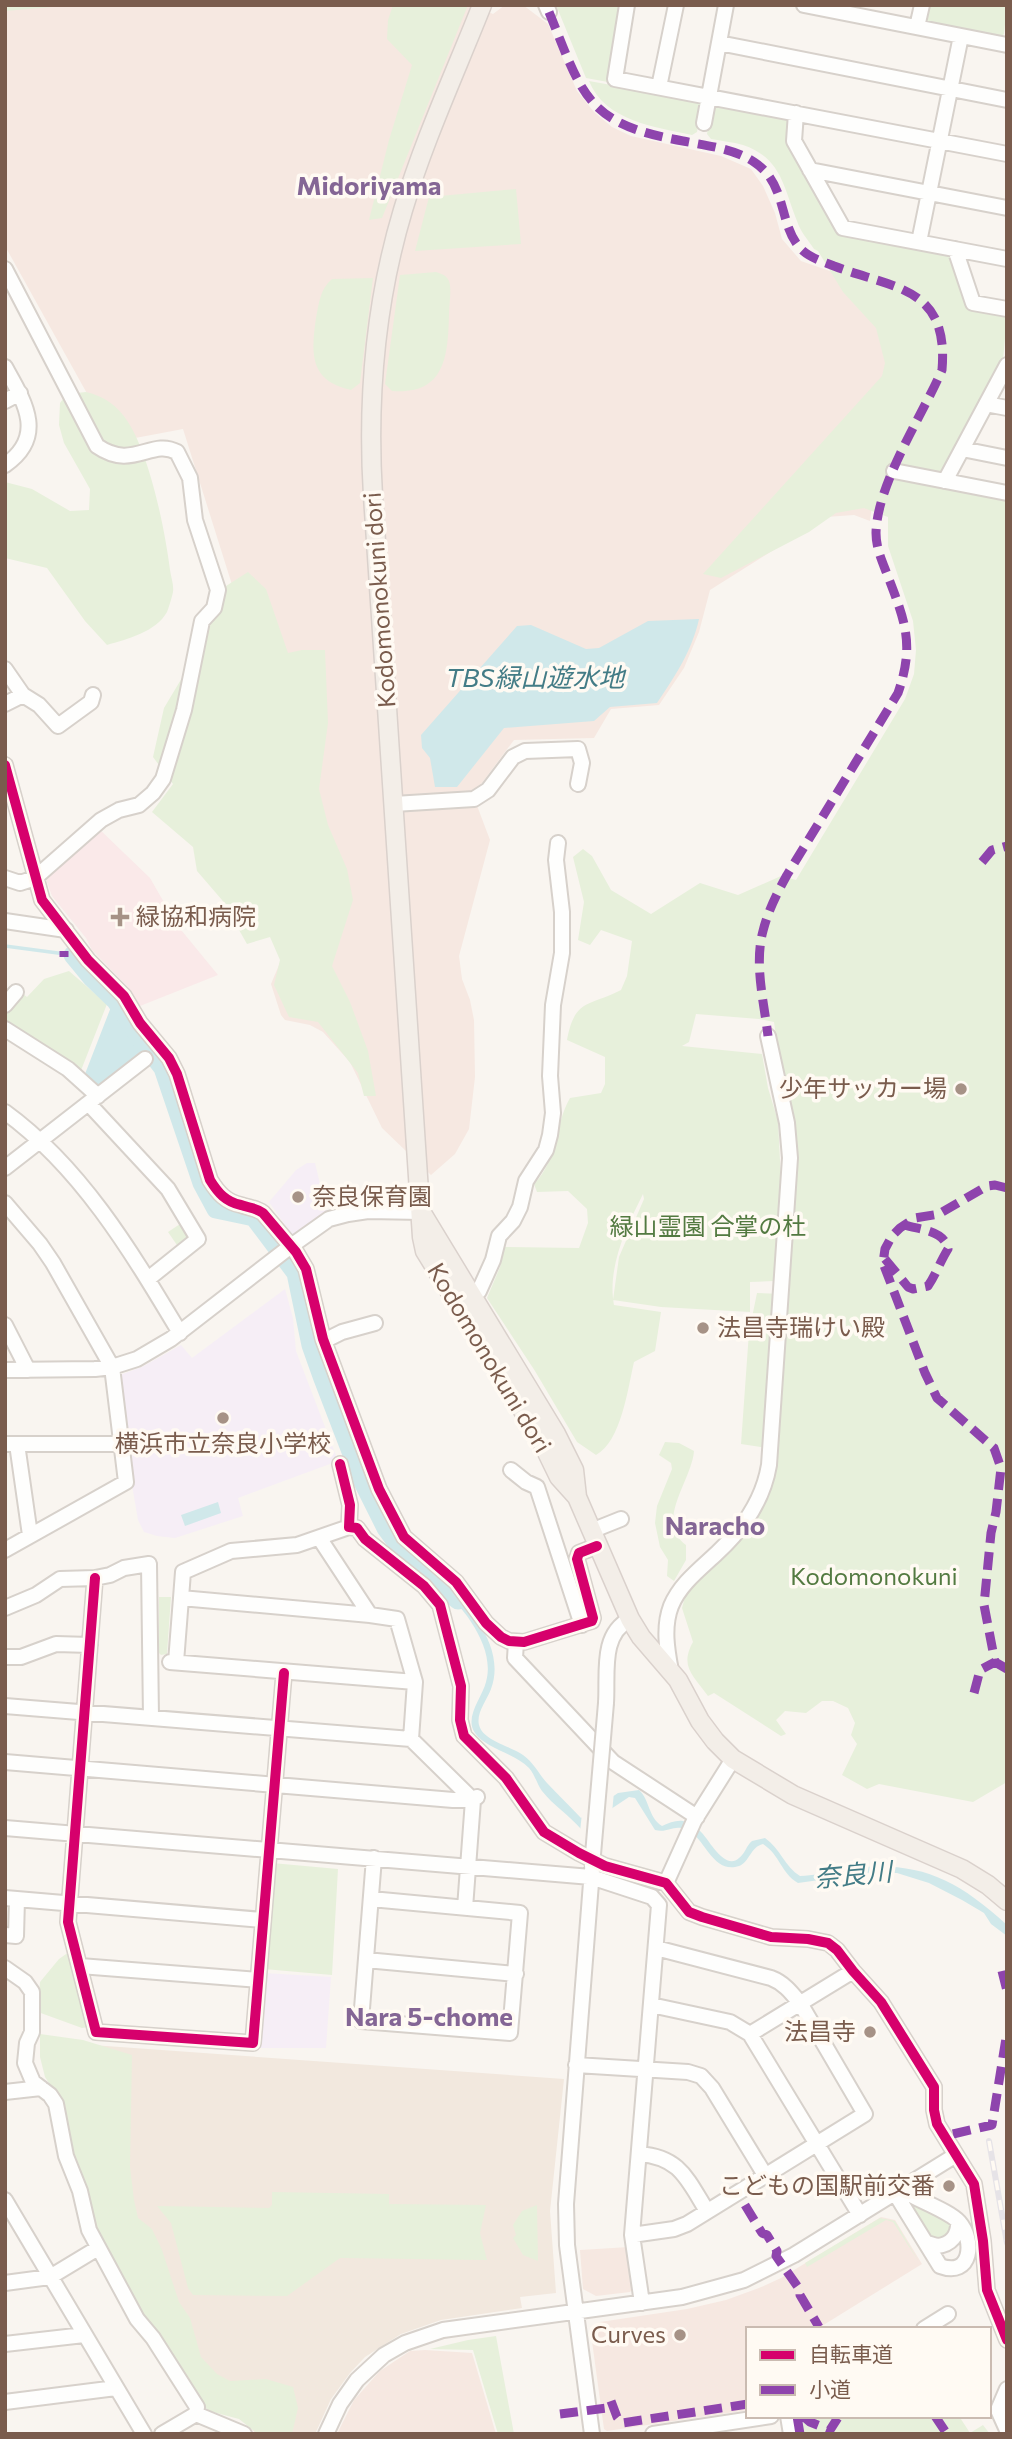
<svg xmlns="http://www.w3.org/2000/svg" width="1012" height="2439" font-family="Commissioner,'Noto Sans JP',sans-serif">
  <rect width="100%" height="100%" fill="#f9f5f0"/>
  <path fill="#f2e8de" d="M64 2043 564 2079 550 2211 556 2293 520 2297 522 2308 441 2320 401 2334 365 2357 350 2373 331 2399 315 2434H256L193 2352Z"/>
  <path fill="#f6e8e1" d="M5 5H473L493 14 505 5H523L548 24 577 91 594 112 612 127 631 136 721 156 751 169 763 186 775 213 782 239 801 261 899 295 870 521 854 515 826 517 710 590 699 632 684 668 659 705 611 709 594 738 514 740 473 795 490 840 459 956 462 979 470 1000 474 1020 475 1077 469 1129 455 1154 431 1175 382 1128 350 1062 323 1032 310 1025 285 1020 281 1015 271 984 311 889 307 823 183 429 114 442 5 246Z
    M881 2217 895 2220 922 2264 817 2329H748V2410L607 2431 604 2429 591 2334 600 2322 687 2309 726 2300 759 2288 781 2278Z
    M629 2247 634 2287 630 2292 596 2296 583 2289 580 2250Z
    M425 2350 472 2353 496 2434H337L354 2400 380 2371 410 2351Z"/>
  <path fill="#f6eef6" d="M307 1163H315L327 1213 292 1235 269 1202 296 1170Z
    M285 1289 293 1318 296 1351 338 1461 238 1498 243 1516 175 1538 157 1536 144 1532 138 1520 132 1485 120 1375 142 1367 181 1345 192 1358Z
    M264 1973 331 1977 326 2048H257Z"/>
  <path fill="#fae9e9" d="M98 828 150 878 177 925 218 975 140 1006 128 987 92 950 86 938 52 896 45 877Z"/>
  <path fill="#e7f0db" d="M5 5H76L5 11Z
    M393 5H468L382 218 369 220 389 140 412 65 387 39 388 20Z
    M556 5H621L608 82 586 78Z
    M928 5H1007L1004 34 1000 38 928 23 925 19Z
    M589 81 695 100 702 104 697 132 692 135C655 127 605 121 589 81Z
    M720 103 785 118 790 123 842 233 949 254 969 307 1007 316 1003 361 935 483 1007 498V1782L973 1802 879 1784 867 1789 842 1775 857 1744 851 1735 855 1723 848 1708 833 1701H822L806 1713 785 1711 776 1720 786 1734 781 1736 714 1693 708 1696C694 1676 679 1667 693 1642L682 1608 688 1586 738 1534 773 1449 741 1444 749 1332 757 1293 785 1294 786 1106 774 1022 759 1019 696 1014 689 1042 682 1046 762 1054 768 1088 778 1121 781 1180 774 1281 750 1282V1312L661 1307 613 1300 619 1257 644 1199 643 1194C626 1228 607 1268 614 1305L661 1312 655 1351 634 1362C628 1388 621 1442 596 1455L577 1442 535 1371 487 1298 500 1267 505 1247 579 1248 588 1223 587 1209 568 1191 537 1192 534 1184C558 1160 554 1126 570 1098L601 1093 605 1084V1057L567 1040C575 998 588 1007 621 990L627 976 632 941 601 930 590 945 578 940 584 902 573 857 583 849 592 856 611 890 651 914 700 883 738 895 781 876 796 880 905 699 914 674 916 650 913 621 888 546V517L864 508 836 513 809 532 721 578 703 574 882 376 885 363 876 328 843 292 818 251 814 249C808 240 800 231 797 221 784 189 782 158 743 145 733 142 721 141 711 139L707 134 712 106Z
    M516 189 521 244 415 251 429 197Z
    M436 272C442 274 446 275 449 281 452 290 449 304 449 314 448 357 445 395 392 391L385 384 400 275Z
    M373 278 360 383 351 390C309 381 311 353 316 318 319 303 320 289 332 279Z
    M86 392C104 396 118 406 128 422 150 456 165 530 170 570 171 577 174 585 173 592 172 597 169 607 167 612 156 632 127 639 107 645L85 621 47 568 5 558V482L32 489 70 511 89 510 90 489 64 443 59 425 60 403 67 394Z
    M248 572 266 589 288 653 302 650H325L328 723 319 789 328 825 347 869 353 900 332 966 350 1002 368 1051 376 1096H364L358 1073 318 1022 289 1017 274 985 280 960 270 937 247 944 222 900 197 871 193 847 152 812 173 784 153 757 164 708 198 651 226 586Z
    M69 971 107 1004 80 1073 5 1020V1015L23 994 27 997 44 979Z
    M183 1222 190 1234 189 1241 179 1248 168 1232Z
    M665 1442 679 1443 694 1451C692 1480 654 1522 686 1545V1560L674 1581 667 1576 668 1560 660 1547 655 1523 657 1506 672 1469 671 1463 659 1455Z
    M159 1597H171L167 1654 161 1655 159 1653Z
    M272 1863 338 1869 332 1975 264 1969Z
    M69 1952 89 2027 82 2028 38 2012 40 1982 59 1959Z
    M40 2034 83 2040 132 2055 130 2167 134 2200 138 2218 152 2229 162 2250 179 2302 190 2318 201 2357 217 2374 230 2381 266 2379 293 2387 298 2408 292 2434H258L239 2419 209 2411 186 2387 103 2245 87 2208 69 2142 63 2105 45 2077 40 2057Z
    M272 2192 389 2194V2204L486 2205 480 2233 487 2260 340 2258 287 2296 193 2295 188 2288 171 2223 157 2206 269 2208 272 2205Z
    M914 2204 949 2221 952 2229 943 2240 932 2239 911 2206Z
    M537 2205 538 2261 523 2255 513 2238 516 2235 513 2225 522 2211Z
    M880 2218 895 2221 919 2262 893 2222 886 2220 807 2267 805 2263Z
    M496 2336 514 2434H498L473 2350 430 2349 468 2340Z
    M800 2416H959L970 2433 983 2425 990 2434H803Z"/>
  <path fill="#d0e8ea" d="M699 619C692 651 675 676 657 703L610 707 594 721 504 728 457 787H435L430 758 422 748 421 735 517 626 531 625 586 649 599 648 648 621Z
    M111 1007 141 1053 101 1087 85 1074Z
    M218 1502 221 1513 185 1526 181 1515Z
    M443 1582C471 1607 506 1649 491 1689 487 1700 476 1713 479 1725 483 1741 511 1746 523 1755 535 1764 538 1773 547 1783 558 1795 570 1806 581 1818L618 1793 639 1790C650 1800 648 1817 662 1826 669 1823 676 1820 683 1821 689 1823 698 1828 702 1833 709 1840 725 1871 739 1858 745 1854 746 1846 752 1841L765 1838C780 1848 785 1867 800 1876 813 1876 825 1872 838 1870 913 1859 951 1874 1007 1925V1936L991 1924 984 1913 962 1900 929 1883 897 1873H869L798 1883C781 1873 780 1855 763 1844 750 1847 750 1862 739 1866 715 1874 706 1843 692 1833 675 1821 670 1834 655 1830L635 1798 629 1797 581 1829C569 1815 553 1805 542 1791 537 1784 535 1775 529 1768 515 1753 486 1749 475 1733 464 1717 482 1698 486 1682 496 1647 463 1607 439 1585Z"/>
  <path fill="#f9f5f0" d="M614 1792 612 1813 580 1832 582 1813Z"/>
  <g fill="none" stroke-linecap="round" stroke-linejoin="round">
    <path stroke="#d0e8ea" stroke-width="3.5" d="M5 946 73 955"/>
    <path stroke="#d0e8ea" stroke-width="19" d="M73 955 92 978 116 1001 142 1041 163 1068 202 1183 216 1209 254 1217 296 1273 311 1345 322 1376 362 1480 386 1528 406 1555 458 1600"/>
    <g stroke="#d7d1cb" stroke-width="18">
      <path id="minor" d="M546 5 549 12
        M627 5 615 79 1007 154
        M804 5 1007 45
        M917 27 922 5
        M719 43 1007 100
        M659 87 676 5
        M796 113 794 141 843 228 1007 259
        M704 123 726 5
        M810 170 1007 208
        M919 242 961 36
        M955 249 973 303 1007 309
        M5 269 97 446C133 471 151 438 177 452L190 478 195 520 218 590 214 608 202 621 184 710 163 779 153 793 139 805 119 810 101 820 35 878 20 883 5 878
        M5 367C24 401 47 436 5 465
        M5 401 20 393
        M986 404 1007 408
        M962 449 1007 458
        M894 471 1007 493
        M945 481 1007 365
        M5 669 23 695 39 705 58 726 91 702 93 695
        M5 704 23 695
        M5 765 42 900 88 960 124 996 140 1023 169 1058 177 1074 210 1180C218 1193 226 1202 241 1205 250 1208 256 1208 263 1213L296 1252 306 1269 323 1339 379 1489 404 1537 456 1582 486 1623 501 1637 509 1641 524 1642 592 1621 593 1618 577 1559 579 1553 597 1546
        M394 804 474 799 488 790 513 757 525 751 578 749 582 763 578 784
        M5 921 66 930
        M5 1005 16 992
        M5 1029 68 1069 98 1096
        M89 1104 168 1189 198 1239 148 1279
        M5 1112C82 1168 132 1253 180 1333
        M5 1168 145 1059
        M5 1203 40 1244 53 1263 112 1367 126 1482 5 1550
        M467 1302 479 1291 493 1260 499 1236 513 1221 520 1207 526 1181 546 1150 550 1135 553 1113 550 1076 553 1005 562 953V912L556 860 558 843
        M5 1325 28 1370
        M324 1341 342 1332 375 1323
        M5 1370 95 1369 112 1367 137 1359 171 1339 291 1246 329 1219 348 1214 368 1211 422 1212
        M5 1444H121
        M17 1444 30 1535
        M340 1464 350 1505 349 1527 357 1528 365 1539 424 1586 440 1605 461 1686 460 1720 464 1736 506 1778 544 1832 579 1853 605 1866 666 1883 689 1912 702 1917 771 1937 808 1939 828 1943 837 1950 853 1971 881 2002 934 2087V2110L937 2124 974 2184 983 2241 987 2290 1007 2340
        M511 1470 526 1482 537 1487 582 1625
        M349 1527 297 1545 231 1551 183 1572 181 1598 370 1615 397 1619 415 1682 411 1739 473 1800 465 1908
        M591 1531 621 1519
        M320 1539 370 1615
        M95 1578 68 1922 96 2032 253 2043 284 1673
        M5 1608 36 1595 60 1579 95 1578 110 1575 124 1568 149 1564 151 1718
        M516 1642 515 1658 613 1762 697 1817
        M5 1657H21L56 1644 90 1645
        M170 1662 415 1682
        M176 1662 181 1598
        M671 1671C667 1650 663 1627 671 1606 680 1584 700 1569 717 1553 743 1529 763 1501 769 1465L790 1158 787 1123 768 1036
        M606 1703C608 1673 600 1635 630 1619
        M5 1706 411 1739
        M5 1762 453 1800H473L477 1797
        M5 1828 591 1877 652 1897 659 1905 632 2235 642 2303
        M592 1870 566 2204 567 2245 592 2434
        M666 1883 694 1821 733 1759
        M5 1898 263 1920
        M371 1899 520 1913 510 2033 361 2021 374 1858
        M5 1935 16 1936 17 1899
        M366 1960 516 1974
        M80 1966 258 1980
        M5 1968 25 1982 32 1992V2032L27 2043 25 2063 33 2082 50 2095 56 2104 66 2156 80 2191 89 2230 137 2319 153 2338 197 2407 196 2414 162 2434
        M651 2005 730 2022 750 2034 860 2215
        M750 2034 853 1971
        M576 2065 688 2072 701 2076 712 2088 765 2175
        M5 2092 41 2088
        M639 2154C680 2157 687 2179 707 2211
        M895 2193 940 2266C972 2278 975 2240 959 2222 948 2210 916 2200 901 2189
        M5 2200 144 2434
        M632 2235 674 2229 687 2224 865 2114 800 2003C791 1992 784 1983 771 1978L656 1948
        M927 2243 937 2246C951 2245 959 2235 958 2221
        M5 2283 50 2277 98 2248
        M924 2329 948 2314
        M5 2344 84 2335
        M1007 2389 998 2410 1007 2430
        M5 2402 116 2388
        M196 2414 244 2434
        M788 2416 791 2434
        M326 2434 340 2404 357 2380 384 2355 405 2343 443 2330 682 2297 744 2280 794 2255 956 2155
        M653 2434 771 2416"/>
    </g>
    <g stroke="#dad1cc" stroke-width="21">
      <path id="major" d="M482 5C455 73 424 140 403 210 375 303 367 399 373 496L422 1237 425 1251 433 1264 541 1440 559 1477 577 1497
        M423 1215 556 1434 574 1470 577 1497 630 1619 641 1637 678 1680 700 1721 715 1741 733 1759 793 1795 962 1869 988 1885 1007 1901"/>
    </g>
    <use href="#minor" stroke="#fefefd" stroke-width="14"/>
    <use href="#major" stroke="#f3eee8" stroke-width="18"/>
    <g stroke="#e6e3e7" stroke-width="6">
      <path id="rail" d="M989 2141 1007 2243"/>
    </g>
    <use href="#rail" stroke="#fffaf3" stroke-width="3.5" stroke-dasharray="10" stroke-linecap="butt"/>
    <g stroke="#d7d1cb" stroke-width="18" stroke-linecap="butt">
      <path id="minor-bridge" d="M592 1866 606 1703"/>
    </g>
    <use href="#minor-bridge" stroke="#fefefd" stroke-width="14"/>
    <path stroke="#8e44ad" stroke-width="9" stroke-dasharray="18 9" stroke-linecap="butt" d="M549 12C583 96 586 124 683 141 707 146 733 148 754 162 788 184 778 225 801 249 810 258 822 261 834 266 894 289 949 286 942 370 922 416 877 484 876 533 876 548 882 561 887 574 905 621 915 644 898 693L787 875C777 893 768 911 763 931 754 964 764 1002 768 1036
      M982 862 992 850 1007 846
      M64 951V957
      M1007 1188 995 1185 987 1186 939 1214 915 1218 900 1228 892 1236 885 1249 883 1263 925 1373 937 1398 994 1448 1001 1468 996 1512 991 1533 984 1605 995 1662 1007 1669
      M885 1259 908 1287 913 1289 928 1286C936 1274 940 1262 948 1249 944 1230 920 1230 905 1225
      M974 1693 980 1670 995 1662
      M1002 1971 1007 1991
      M953 2134 992 2125 1007 2032
      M745 2205 762 2233 767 2235 777 2251 776 2256 800 2290V2295L819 2327
      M611 2401 617 2417 622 2423 748 2404
      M560 2414 615 2407
      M797 2416 800 2434
      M803 2416 810 2422 830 2430 839 2416
      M935 2416 947 2434"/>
    <g stroke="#fffaf3" stroke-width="15">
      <path id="cycleway" d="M5 765 42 900 88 960 124 996 140 1023 169 1058 177 1074 210 1180C218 1193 226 1202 241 1205 250 1208 256 1208 263 1213L296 1252 306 1269 323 1339 379 1489 404 1537 456 1582 486 1623 501 1637 509 1641 524 1642 592 1621 593 1618 577 1559 579 1553 597 1546
        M340 1464 350 1505 349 1527 357 1528 365 1539 424 1586 440 1605 461 1686 460 1720 464 1736 506 1778 544 1832 579 1853 605 1866 666 1883 689 1912 702 1917 771 1937 808 1939 828 1943 837 1950 853 1971 881 2002 934 2087V2110L937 2124 974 2184 983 2241 987 2290 1007 2340
        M95 1578 68 1922 96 2032 253 2043 284 1673"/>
    </g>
    <use href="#cycleway" stroke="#d6006c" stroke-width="10"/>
  </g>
  <g fill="#a69286" stroke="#fffaf3" stroke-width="2.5">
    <path d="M116.5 906.5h7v7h7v7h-7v7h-7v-7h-7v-7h7z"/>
    <circle cx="961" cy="1089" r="7"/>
    <circle cx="298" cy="1197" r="7"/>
    <circle cx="703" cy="1328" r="7"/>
    <circle cx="223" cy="1418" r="7"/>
    <circle cx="870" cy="2032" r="7"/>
    <circle cx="949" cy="2186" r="7"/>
    <circle cx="680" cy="2335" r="7"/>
  </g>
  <g text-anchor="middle" stroke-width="7" stroke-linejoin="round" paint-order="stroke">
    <g font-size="24" fill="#7a5c4d" stroke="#fffaf3">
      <text transform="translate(380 600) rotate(-94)" y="8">Kodomonokuni dori</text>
      <text transform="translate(489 1358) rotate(59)" y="8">Kodomonokuni dori</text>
    </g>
    <g font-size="24" fill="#7a5c4d" stroke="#fffaf3" text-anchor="end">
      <text x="136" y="925" text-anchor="start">緑協和病院</text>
      <text x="947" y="1097">少年サッカー場</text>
      <text x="312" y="1205" text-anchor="start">奈良保育園</text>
      <text x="717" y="1336" text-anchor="start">法昌寺瑞けい殿</text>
      <text x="223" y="1452" text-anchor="middle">横浜市立奈良小学校</text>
      <text x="856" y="2040">法昌寺</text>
      <text x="935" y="2194">こどもの国駅前交番</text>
      <text x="666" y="2343">Curves</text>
    </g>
    <g font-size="24" fill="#537a41" stroke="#fffaf3">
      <text x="708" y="1235">緑山霊園 合掌の杜</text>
      <text x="874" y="1585">Kodomonokuni</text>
    </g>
    <g font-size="26" font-weight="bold" fill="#846695" stroke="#fffaf3">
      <text x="369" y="195">Midoriyama</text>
      <text x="715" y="1535">Naracho</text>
      <text x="429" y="2026">Nara 5-chome</text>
    </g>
    <g font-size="26" font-style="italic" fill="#437c86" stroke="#fffaf3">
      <text x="535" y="687">TBS緑山遊水地</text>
      <text transform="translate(853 1875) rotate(-5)" y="9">奈良川</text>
    </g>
  </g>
  <rect width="1012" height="2439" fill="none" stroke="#7a5c4d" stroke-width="14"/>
  <rect x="746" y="2327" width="245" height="91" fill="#fffaf3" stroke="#cabbb1" stroke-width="2"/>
  <rect x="760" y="2350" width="35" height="10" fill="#d6006c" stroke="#cabbb1" stroke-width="2"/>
  <text x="809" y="2362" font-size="21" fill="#7a5c4d">自転車道</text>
  <rect x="760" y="2385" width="35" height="10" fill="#8e44ad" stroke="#cabbb1" stroke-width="2"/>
  <text x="809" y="2397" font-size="21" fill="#7a5c4d">小道</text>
</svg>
